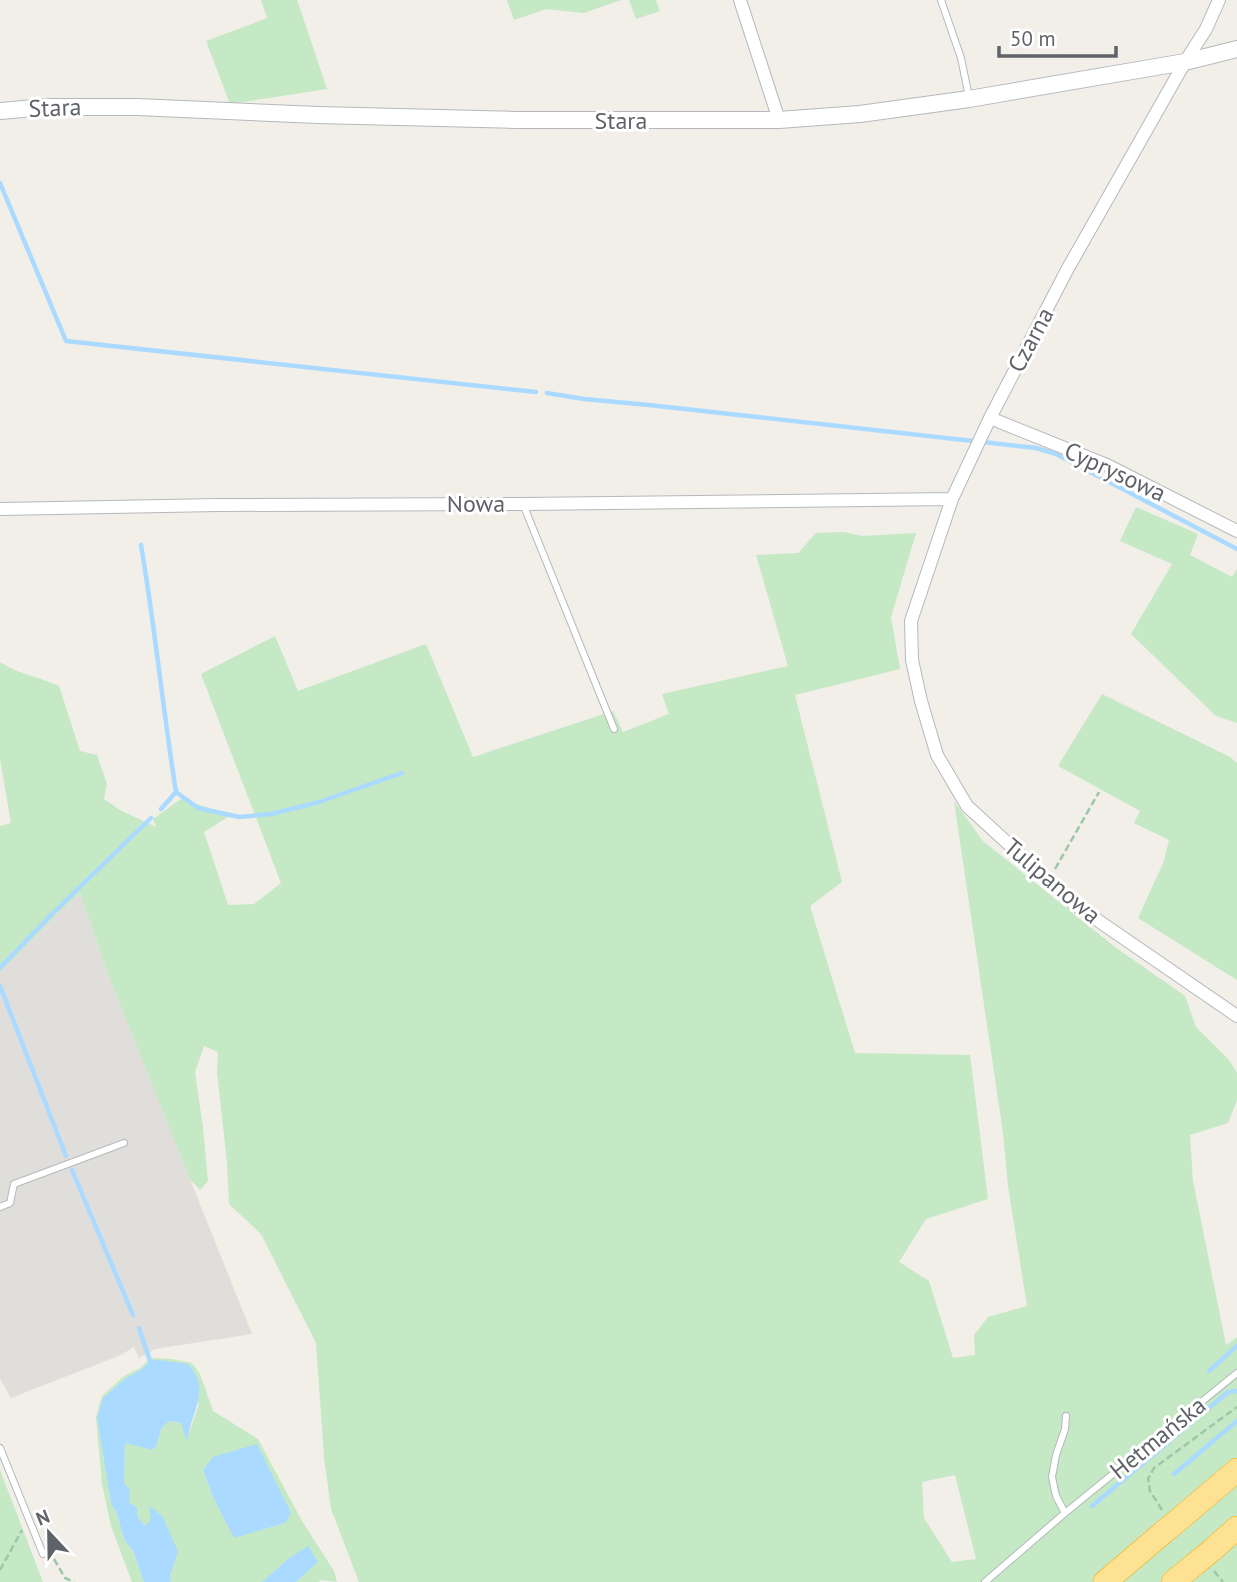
<svg xmlns="http://www.w3.org/2000/svg" width="1237" height="1582" font-family="'PT Sans',sans-serif">
  <rect width="100%" height="100%" fill="#f1efe8"/>
  <path fill="#e0deda" d="M80 893 111 982 252 1334 155 1349 139 1358 134 1347 121 1355 11 1398 0 1379V972L61 910Z"/>
  <path fill="#c5e8c5" fill-rule="evenodd" d="M261 0H297L327 89 230 104 206 41 267 18Z
    M507 0H621L584 13 546 9 514 20Z
    M629 0H656L660 11 636 19Z
    M1136 507 1198 534 1190 555 1232 577 1237 569V723L1216 716 1131 634 1172 564 1120 541Z
    M844 532 862 536 916 533 891 617 900 669 795 695 842 882 810 906 855 1053 970 1055 988 1199 926 1219 899 1262 929 1281 953 1358 975 1355 974 1335 988 1317 1027 1306 1008 1186 1003 1133 954 801 983 841 1115 947 1185 996 1196 1027 1229 1060 1237 1073V1100L1228 1123 1190 1135 1193 1181 1226 1345 1237 1337V1582H359L331 1509 324 1457 316 1343 261 1234 229 1204 227 1163 217 1072 218 1052 204 1046 195 1072 203 1128 208 1181 200 1190 190 1179 181 1157 111 982 80 893 61 910 0 972V826L11 823 0 759V662C18 674 39 677 59 686L80 751 97 755 107 784 104 799 120 810 156 827 153 819 181 799 231 815 204 832 228 905 254 904 281 883 201 674 275 636 298 691 426 644 473 757 613 711 623 732 669 714 662 694 788 666 756 555 798 553 816 533ZM955 1475 976 1559 952 1562 924 1518 922 1482Z
    M1102 694 1230 757 1237 763V980L1138 918 1164 861 1169 840 1134 823 1140 811 1058 766Z
    M151 1358 171 1359 192 1363 200 1374 213 1411 258 1439 302 1521 334 1571 337 1582 321 1580 319 1582H296L317 1562 288 1559 262 1582H171L170 1576 178 1552 150 1507V1522L146 1527 137 1516 128 1502 130 1490 124 1483 125 1442 152 1450 157 1445 161 1429 169 1421 181 1423 187 1439 199 1404 150 1362 141 1370 126 1378 104 1397 97 1417 111 1504 116 1511 124 1539 133 1551 144 1582H132L111 1526 102 1484 96 1417 102 1396 124 1376 140 1368ZM203 1470 285 1523 234 1537 212 1495Z
    M0 1470 43 1582H0Z"/>
  <path fill="#aadaff" d="M159 1360 188 1364C205 1384 200 1395 193 1418 190 1425 189 1433 187 1441L181 1423 169 1421 161 1429 157 1445 152 1450 125 1443 124 1483 130 1490 129 1502 137 1508V1516L145 1526 150 1521V1506L163 1517 178 1552 170 1576 171 1582H144L133 1551 124 1539 116 1511 111 1504 97 1417 103 1398 126 1378 141 1370 150 1361Z
    M257 1444 291 1513 285 1523 234 1538 212 1495 203 1470 213 1457Z
    M308 1546 318 1562 296 1582H262L288 1559Z"/>
  <g fill="none" stroke-linecap="round" stroke-linejoin="round">
    <path stroke="#aadaff" stroke-width="4.5" d="M0 183 66 341 536 392
      M547 393 584 399 649 405 1036 448 1056 454 1237 549
      M141 545C155 627 163 710 176 792L161 809
      M176 792 198 808 239 817 271 814 319 802 402 773
      M0 968 51 915 151 818
      M0 986 66 1156
      M72 1170 133 1315
      M139 1328 150 1361
      M1209 1371 1237 1346
      M1174 1474 1237 1421
      M1092 1506 1228 1392 1237 1391"/>
    <g stroke="#b5b8bc" stroke-width="8">
      <path id="service" d="M941 0 961 58 969 97
        M523 504 614 729
        M0 1207 10 1203 14 1184 124 1143
        M0 1448 43 1554
        M1065 1513 1056 1496 1052 1477 1056 1455 1065 1429 1066 1416
        M985 1582 1065 1513 1237 1373"/>
    </g>
    <g stroke="#b5b8bc" stroke-width="14">
      <path id="minor" d="M740 0 779 120
        M1219 0 1206 29 1185 62 1067 270 990 418 952 499 911 621 912 660 921 701 937 755 967 806 1074 904 1237 1016
        M990 418 1107 465 1237 531
        M0 509 218 505 523 504 952 499"/>
    </g>
    <g stroke="#b5b8bc" stroke-width="18">
      <path id="tertiary" d="M0 111 46 107H137L318 115 517 120H779L860 114 969 99 1185 62 1237 49"/>
    </g>
    <g stroke="#f9ab00" stroke-width="24">
      <path id="motorway" d="M1182 1517 1237 1470
        M1212 1550 1237 1528
        M1105 1582 1165 1531
        M1173 1582 1194 1565"/>
    </g>
    <path stroke="#9cc7a9" stroke-width="2.5" stroke-dasharray="7 3.5" stroke-linecap="butt" d="M1055 869 1099 792
      M1162 1510 1150 1491 1148 1479 1154 1468 1237 1407
      M54 1559 65 1578 74 1582
      M0 1570 22 1530
      M1214 1571 1223 1582"/>
    <use href="#service" stroke="#fff" stroke-width="6"/>
    <use href="#minor" stroke="#fff" stroke-width="12"/>
    <use href="#tertiary" stroke="#fff" stroke-width="16"/>
    <use href="#motorway" stroke="#fde293" stroke-width="23"/>
    <g stroke="#f9ab00" stroke-width="24" stroke-linecap="butt">
      <path id="motorway-bridge" d="M1165 1531 1182 1517
        M1194 1565 1212 1550"/>
    </g>
    <use href="#motorway-bridge" stroke="#fde293" stroke-width="23"/>
  </g>
  <g text-anchor="middle" stroke-width="6" stroke-linejoin="round" paint-order="stroke">
    <g font-size="24" fill="#5f6368" stroke="#fff">
      <text transform="translate(55 108) rotate(-2)" y="8">Stara</text>
      <text x="621" y="129">Stara</text>
      <text transform="translate(1031 340) rotate(-62)" y="8">Czarna</text>
      <text transform="translate(1115 472) rotate(25)" y="8">Cyprysowa</text>
      <text x="476" y="512">Nowa</text>
      <text transform="translate(1052 881) rotate(40)" y="8">Tulipanowa</text>
      <text transform="translate(1158 1438) rotate(-39)" y="8">Hetmańska</text>
    </g>
  </g>
  <g transform="translate(49 1533) rotate(338)" stroke="#ffffff" stroke-width="5" paint-order="stroke">
  <path d="M0-5L12 26L0 18L-12 26Z" fill="#5f6368"/>
  <text y="-10" font-size="19" font-weight="bold" text-anchor="middle" fill="#5f6368">N</text>
  </g>
  <path d="M999 46v10h117v-10" fill="none" stroke="#5f6368" stroke-width="3.5"/>
  <text x="1010" y="46" font-size="21" fill="#5f6368" stroke="#ffffff" stroke-width="5" paint-order="stroke">50 m</text>
</svg>
